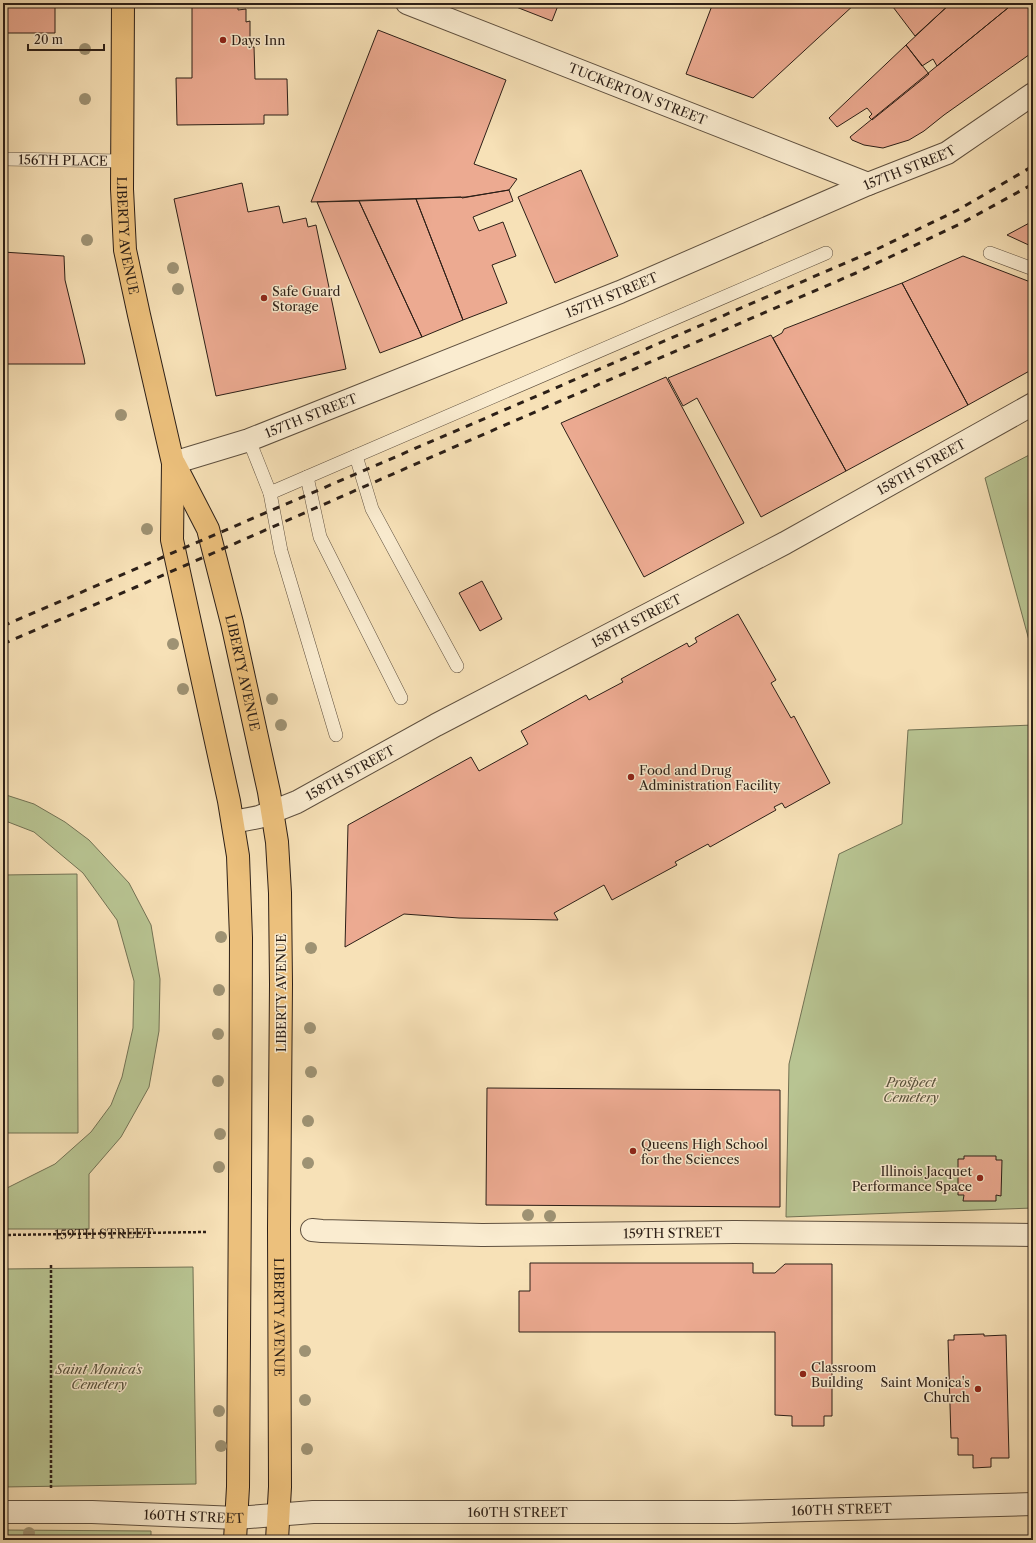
<svg xmlns="http://www.w3.org/2000/svg" width="1036" height="1543" font-family="'Libre Caslon Text',serif">
  <rect width="100%" height="100%" fill="#f7e1b7"/>
  <filter id="stains"><feTurbulence type="fractalNoise" baseFrequency=".005" numOctaves="4"/><feColorMatrix values="0 0 0 0 .2 0 0 0 0 .09 0 0 0 0 .02 0 0 0 .5 -.17"/></filter>
  <radialGradient id="worn" r=".72"><stop offset=".6" stop-color="#630" stop-opacity="0"/><stop offset="1" stop-color="#630" stop-opacity=".3"/></radialGradient>
  <path fill="#b8c492" stroke="#727254" d="M1033 453V655L985 478Z
    M1033 725V1208L786 1217 789 1064 839 854 902 824 908 730Z
    M3 794 34 804 65 822 89 840 129 883 151 925 160 979 159 1031 149 1087 121 1137 89 1174V1229H3V1190L55 1164 91 1132 111 1105 122 1077 133 1028 134 981 117 920 83 873 34 832 3 820Z
    M77 874 78 1133H3V875Z
    M193 1267 196 1484 3 1487V1269Z
    M3 1530 151 1531V1538H3Z"/>
  <path fill="#ecaa91" stroke="#2c1f17" d="M3 3H61V4L55 5V33H3Z
    M192 3H238V10L246 9V22L250 21V47H254L255 79H287L288 115H264V124L177 125 176 78H192Z
    M506 3H559L552 21Z
    M713 3H856L753 98 686 74Z
    M890 3H951L915 36Z
    M951 3H1014L937 66 933 59 922 66 906 45Z
    M1014 3H1032L1033 4V52L944 115 924 131 909 140 883 148 864 145 852 140 850 137Z
    M378 30 506 80 474 164 517 179 509 190 462 198 461 197 311 202Z
    M906 45 929 74 872 120 869 117 872 114 867 108 837 127 829 118Z
    M581 170 618 256 555 283 518 197Z
    M242 183 248 212 279 206 283 223 306 218 308 227 316 225 346 369 216 396 174 199Z
    M509 190 513 201 473 217 479 231 503 222 516 256 492 265 507 303 463 320 416 199 466 197Z
    M416 199 463 320 422 337 359 201Z
    M359 201 422 337 380 353 317 202Z
    M1033 221V247L1007 235Z
    M3 252 64 256 65 280 84 358 85 364H3Z
    M963 256 1033 283V369L968 405 902 283Z
    M902 283 968 405 846 471 773 338 782 333 784 329Z
    M771 335 846 471 761 517 697 398 683 406 668 378Z
    M666 377 744 523 644 577 561 423Z
    M482 581 502 619 480 631 459 593Z
    M738 614 776 680 771 683 791 718 794 716 830 783 785 808 782 803 774 807 776 810 710 847 708 844 675 862 677 865 612 900 604 885 554 913 558 920 459 918 404 914 345 947 348 825 471 757 479 771 528 744 521 731 586 695 589 700 623 682 621 679 687 643 689 647 697 642 695 638Z
    M487 1088 780 1090V1207L486 1205Z
    M964 1156H996V1160H1002L1001 1196 996 1195V1201H963L964 1195H958V1159H964Z
    M530 1263H753V1273H775L785 1264H832V1416H824V1426H792V1416L775 1415V1332H519V1291H530Z
    M984 1334V1336L1006 1335 1009 1458H991V1467L973 1468V1455H958V1438H951L948 1340H954V1335Z"/>
  <g fill="none" stroke-linecap="round" stroke-linejoin="round">
    <g stroke="#5f503f" stroke-width="14">
      <g id="lane">
        <path id="s2" d="M3 159 122 161"/>
        <path d="M990 253 1033 269"/>
        <path d="M249 440 270 493 826 253"/>
        <path d="M356 456 372 509 457 666"/>
        <path d="M307 477 320 537 401 698"/>
        <path d="M270 493 281 551 336 735"/>
      </g>
    </g>
    <g stroke="#5f503f" stroke-width="24">
      <g id="street">
        <path id="s3" d="M407 3 868 184"/>
        <path id="s4" d="M173 463 249 440 620 292 868 184 947 153 1033 94"/>
        <path id="s5" d="M233 822 259 817 297 802 436 725 785 543 1033 404"/>
        <path id="s6" d="M312 1230 322 1231 482 1235 734 1232 1033 1235"/>
        <path id="s7" d="M3 1512H92L237 1518 313 1512H734L1033 1504"/>
      </g>
    </g>
    <g stroke="#2c1f17" stroke-width="24">
      <g id="primary">
        <path id="s8" d="M123 3 122 189 125 250 139 315 173 463 172 540 229 801 238 856 241 938 240 1188 238 1487 235 1540"/>
        <path id="s9" d="M175 465 208 529 232 623 269 792 277 842 280 893 281 984 279 1229 280 1487 277 1540"/>
      </g>
    </g>
    <g stroke="#2c1f17" stroke-width="2.5" stroke-dasharray="3 2" stroke-linecap="butt">
      <path id="s1" d="M3 1235 206 1232"/>
      <path d="M51 1488V1263"/>
    </g>
    <use href="#lane" stroke="#faecd0" stroke-width="13"/>
    <use href="#street" stroke="#faecd0" stroke-width="22"/>
    <use href="#primary" stroke="#ecc07c" stroke-width="22"/>
    <path stroke="#2c1f17" stroke-width="3" stroke-dasharray="7 7" stroke-linecap="butt" d="M3 626 871 252 958 210 1033 166
      M3 644 136 587 452 448 856 273 960 224 1033 184"/>
  </g>
  <g fill="#9e9273">
    <circle cx="85" cy="49" r="6"/>
    <circle cx="85" cy="99" r="6"/>
    <circle cx="87" cy="240" r="6"/>
    <circle cx="173" cy="268" r="6"/>
    <circle cx="178" cy="289" r="6"/>
    <circle cx="121" cy="415" r="6"/>
    <circle cx="147" cy="529" r="6"/>
    <circle cx="173" cy="644" r="6"/>
    <circle cx="183" cy="689" r="6"/>
    <circle cx="272" cy="699" r="6"/>
    <circle cx="281" cy="725" r="6"/>
    <circle cx="221" cy="937" r="6"/>
    <circle cx="311" cy="948" r="6"/>
    <circle cx="219" cy="990" r="6"/>
    <circle cx="310" cy="1028" r="6"/>
    <circle cx="218" cy="1034" r="6"/>
    <circle cx="311" cy="1072" r="6"/>
    <circle cx="218" cy="1081" r="6"/>
    <circle cx="308" cy="1121" r="6"/>
    <circle cx="220" cy="1134" r="6"/>
    <circle cx="308" cy="1163" r="6"/>
    <circle cx="219" cy="1167" r="6"/>
    <circle cx="528" cy="1215" r="6"/>
    <circle cx="550" cy="1216" r="6"/>
    <circle cx="305" cy="1351" r="6"/>
    <circle cx="305" cy="1400" r="6"/>
    <circle cx="219" cy="1411" r="6"/>
    <circle cx="221" cy="1446" r="6"/>
    <circle cx="307" cy="1449" r="6"/>
    <circle cx="29" cy="1533" r="6"/>
  </g>
  <g fill="#8f2418" stroke="#faecd0" stroke-width="1.5">
    <circle cx="223" cy="40" r="4"/>
    <circle cx="264" cy="298" r="4"/>
    <circle cx="631" cy="777" r="4"/>
    <circle cx="633" cy="1151" r="4"/>
    <circle cx="980" cy="1178" r="4"/>
    <circle cx="803" cy="1374" r="4"/>
    <circle cx="978" cy="1389" r="4"/>
  </g>
  <g text-anchor="middle" stroke-width="3" stroke-linejoin="round" paint-order="stroke">
    <g font-size="13" fill="#2c1f17" stroke="#faecd0" text-anchor="start">
      <text x="231" y="45">Days Inn</text>
      <text x="272" y="296">Safe Guard<tspan x="272" dy="15">Storage</tspan></text>
      <text x="639" y="775">Food and Drug<tspan x="639" dy="15">Administration Facility</tspan></text>
      <text x="641" y="1149">Queens High School<tspan x="641" dy="15">for the Sciences</tspan></text>
      <text x="972" y="1176" text-anchor="end">Illinois Jacquet<tspan x="972" dy="15">Performance Space</tspan></text>
      <text x="811" y="1372">Classroom<tspan x="811" dy="15">Building</tspan></text>
      <text x="970" y="1387" text-anchor="end">Saint Monica's<tspan x="970" dy="15">Church</tspan></text>
    </g>
    <g font-size="13" fill="#2c1f17" stroke="#faecd0">
      <text dy="5" stroke="none"><textPath href="#s3" startOffset="248">TUCKERTON STREET</textPath></text>
      <text dy="5" stroke="none"><textPath href="#s2" startOffset="60">156TH PLACE</textPath></text>
      <text dy="5" stroke="none"><textPath href="#s4" startOffset="794">157TH STREET</textPath></text>
      <text dy="5" stroke="none"><textPath href="#s8" startOffset="233">LIBERTY AVENUE</textPath></text>
      <text dy="5" stroke="none"><textPath href="#s4" startOffset="470">157TH STREET</textPath></text>
      <text dy="5" stroke="none"><textPath href="#s4" startOffset="146">157TH STREET</textPath></text>
      <text dy="5" stroke="none"><textPath href="#s5" startOffset="776">158TH STREET</textPath></text>
      <text dy="5" stroke="none"><textPath href="#s5" startOffset="452">158TH STREET</textPath></text>
      <text dy="5" stroke="none"><textPath href="#s9" startOffset="220">LIBERTY AVENUE</textPath></text>
      <text dy="5" stroke="none"><textPath href="#s5" startOffset="128">158TH STREET</textPath></text>
      <text transform="translate(281 993) rotate(-90)" y="5">LIBERTY AVENUE</text>
      <text dy="5" stroke="none"><textPath href="#s6" startOffset="361">159TH STREET</textPath></text>
      <text dy="5" stroke="none"><textPath href="#s1" startOffset="101">159TH STREET</textPath></text>
      <text dy="5" stroke="none"><textPath href="#s9" startOffset="868">LIBERTY AVENUE</textPath></text>
      <text dy="5" stroke="none"><textPath href="#s7" startOffset="839">160TH STREET</textPath></text>
      <text dy="5" stroke="none"><textPath href="#s7" startOffset="515">160TH STREET</textPath></text>
      <text dy="5" stroke="none"><textPath href="#s7" startOffset="191">160TH STREET</textPath></text>
    </g>
    <g font-size="13" font-style="italic" fill="#56513c" stroke="#faecd0">
      <text x="911" y="1087">Prospect<tspan x="911" dy="15">Cemetery</tspan></text>
      <text x="99" y="1374">Saint Monica's<tspan x="99" dy="15">Cemetery</tspan></text>
    </g>
  </g>
  <rect width="1036" height="1543" fill="none" stroke="#f7e1b7" stroke-width="16"/>
  <rect x="4" y="4" width="1028" height="1535" fill="none" stroke="#2c1f17" stroke-width="2"/>
  <rect x="8" y="8" width="1020" height="1527" fill="none" stroke="#2c1f17"/>
  <path d="M28 44v6h76v-6" fill="none" stroke="#2c1f17" stroke-width="2"/>
  <text x="34" y="44" font-size="12" fill="#2c1f17" stroke="#faecd0" stroke-width="3" paint-order="stroke">20 m</text>
  <rect width="100%" height="100%" filter="url(#stains)"/>
  <rect width="100%" height="100%" fill="url(#worn)"/>
</svg>
